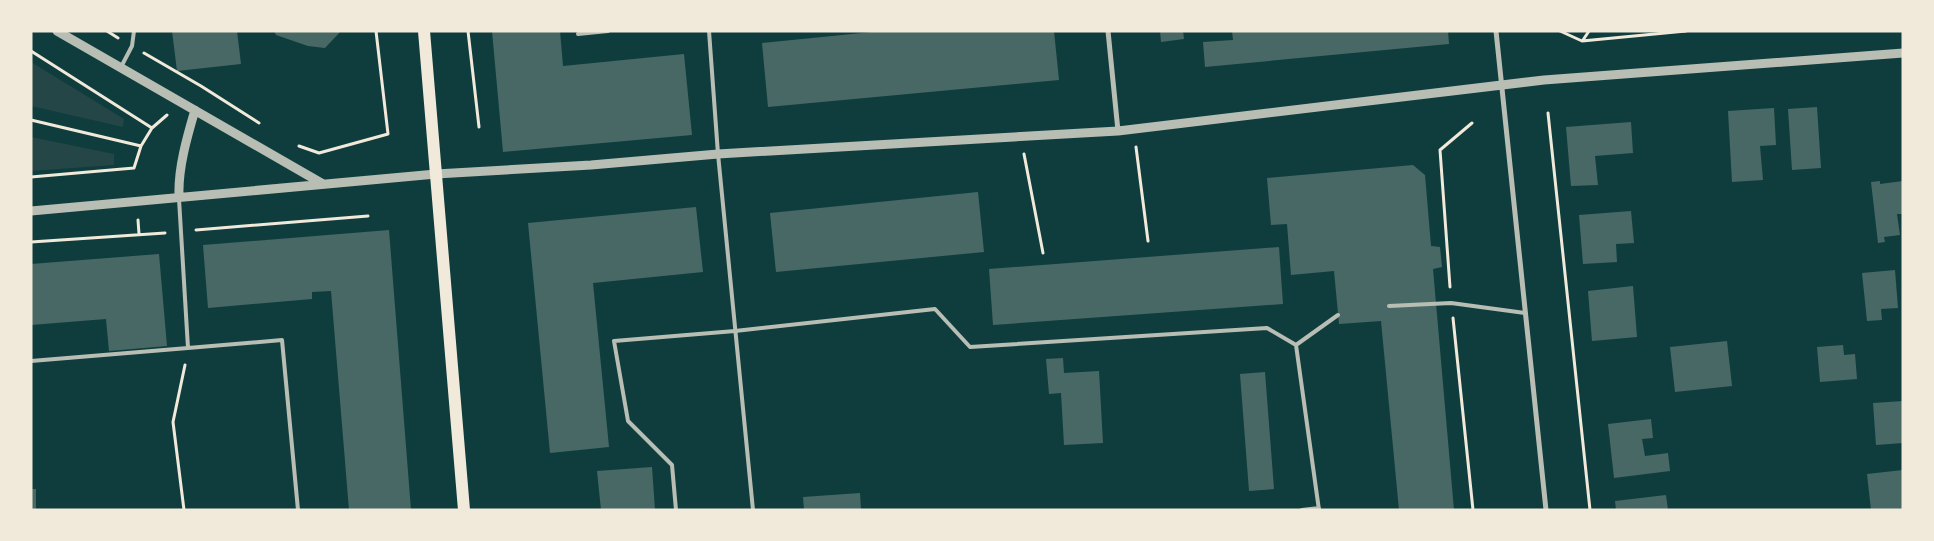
<svg xmlns="http://www.w3.org/2000/svg" width="1934" height="541" font-family="Lora,serif">
  <rect width="100%" height="100%" fill="#0f3d3e"/>
  <path fill="#244646" d="M31 62 124 119 123 127 31 106Z
    M31 137 114 154V165L31 171Z"/>
  <path fill="#486865" d="M172 31H237L241 64 177 71Z
    M274 31H341L325 48 308 46 276 35Z
    M492 31H560L563 66 684 54 692 135 503 152Z
    M882 31H1054L1059 80 768 107 762 43Z
    M1160 31H1183L1184 39 1161 42Z
    M1232 31H1448L1449 44 1205 67 1203 42 1233 40Z
    M1817 107 1821 168 1792 170 1788 109Z
    M1774 108 1776 145 1760 146 1763 180 1732 182 1728 111Z
    M1631 122 1633 153 1595 156 1598 185 1571 186 1566 127Z
    M1413 165 1425 175 1431 246 1440 247 1442 267 1433 269 1454 510H1399L1381 321 1339 324 1334 271 1291 275 1287 224 1271 225 1267 178Z
    M1880 181V184L1903 181V214H1897L1900 235 1884 237 1885 242 1878 243 1871 182Z
    M978 192 984 252 776 272 770 213Z
    M696 207 703 272 593 283 609 447 550 453 528 223Z
    M1631 211 1634 243 1616 244 1617 262 1583 264 1579 215Z
    M389 230 411 510H349L331 291 312 292V299L208 308 203 245Z
    M1279 247 1283 304 993 325 989 269Z
    M159 254 167 346 109 351 106 319 31 325V264Z
    M1895 270 1898 308 1881 309 1882 320 1867 321 1862 273Z
    M1633 286 1637 337 1592 341 1588 291Z
    M1727 341 1732 386 1675 392 1670 347Z
    M1843 345 1844 355 1855 354 1857 379 1820 382 1817 347Z
    M1063 358 1064 373 1099 371 1103 443 1064 445 1061 393 1049 394 1046 359Z
    M1265 372 1274 489 1249 491 1240 374Z
    M1903 401V443L1876 445 1873 403Z
    M1651 419 1653 438 1642 439 1645 456 1668 453 1670 471 1614 478 1608 424Z
    M652 467 655 510H601L597 471Z
    M1903 470V510H1871L1867 474Z
    M31 489H36V510H31Z
    M860 493 861 510H804L803 497Z
    M1666 495 1668 510H1616L1615 501Z"/>
  <g fill="none" stroke-linecap="round" stroke-linejoin="round">
    <path stroke="#f1e9da" stroke-width="3" d="M107 31 118 38
      M468 31 479 127
      M1560 31 1582 41 1686 31
      M1583 40 1589 31
      M31 51 152 128 141 146 134 168 31 177
      M144 53 201 86 259 123
      M1548 113 1590 510
      M31 120 141 146
      M152 128 167 115
      M299 146 319 153 388 134 376 31
      M1136 147 1148 241
      M1024 154 1043 253
      M138 220 139 234
      M196 230 368 216
      M31 242 165 233
      M1450 287 1440 150 1472 123
      M1453 318 1473 510
      M184 510 173 422 185 365"/>
    <path stroke="#b8beb3" stroke-width="4" d="M709 31 718 154 753 510
      M578 34 608 31
      M121 67 132 46 134 31
      M179 199 188 348 282 340 298 510
      M1389 306 1451 303 1525 313
      M1296 345 1338 315
      M31 361 188 348
      M676 510 672 465 628 421 614 341 735 331 935 309 970 347 1267 328 1296 345 1319 510
      M1302 510 1319 508"/>
    <path stroke="#b8beb3" stroke-width="5" d="M1108 31 1118 131
      M1496 31 1546 510"/>
    <path stroke="#b8beb3" stroke-width="9" d="M57 31 323 184
      M179 196C178 168 187 137 195 110
      M31 211 436 174 591 165 718 154 1118 131 1544 80 1903 53"/>
    <path stroke="#f1e9da" stroke-width="12" d="M424 31 464 510"/>
  </g>
  <rect width="1934" height="541" fill="none" stroke="#f1e9da" stroke-width="65"/>
</svg>
